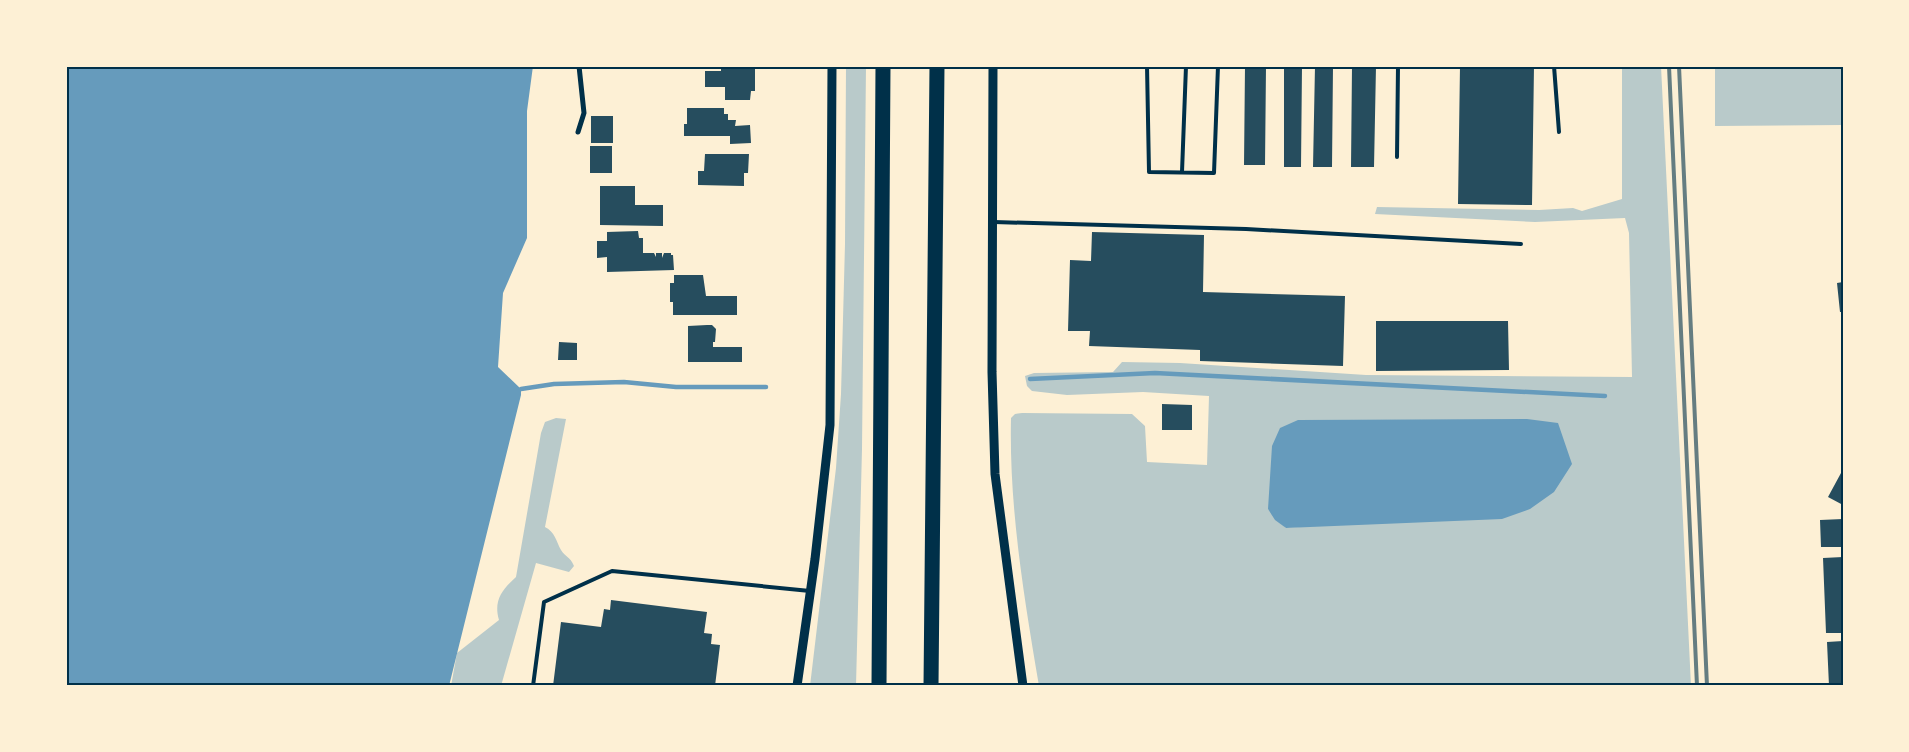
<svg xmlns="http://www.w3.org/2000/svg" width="1909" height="752" font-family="Signika,sans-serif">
  <rect width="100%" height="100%" fill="#fdf0d5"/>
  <path fill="#b9caca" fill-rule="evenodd" d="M846 66H866L862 449 856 686H810L836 468 841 394 845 244Z
    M1622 66H1661L1691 686H1039C1024 597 1009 508 1011 418L1015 414 1022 413 1132 414 1145 426 1147 462 1207 465 1209 396 1143 392 1067 395 1032 391 1027 386 1025 376 1034 373 1113 372 1122 362 1180 363 1366 375 1632 377 1629 233 1625 218 1535 222 1375 214 1377 207 1539 210 1573 208 1582 211 1622 199ZM1268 509 1342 524 1286 528Z
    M1715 66H1843V125L1715 126Z
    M556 418 566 419 545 527C555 532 556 541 561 550 565 557 570 556 574 566L569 572 536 563 501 686H451L457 653 499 620C493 600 503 589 516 577L541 433 545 422Z"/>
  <path fill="#669bbc" d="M66 66H533L527 111V238L503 293 498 367 521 389V395L449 686H66Z
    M1527 419 1558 423 1572 464 1554 492 1530 509 1502 519 1286 528 1275 520 1268 509 1272 446 1280 428 1298 420Z"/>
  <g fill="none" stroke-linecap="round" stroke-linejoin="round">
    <path stroke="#669bbc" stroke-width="4.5" d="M1030 379 1155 373 1605 396
      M521 389 554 384 624 382 676 387H766"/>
  </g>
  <path fill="#264d5e" d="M1245 66H1266L1265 165H1244Z
    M1284 66H1302L1301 167H1284Z
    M1315 66H1333L1332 167H1313Z
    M1352 66H1376L1374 167H1351Z
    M1460 66H1534L1532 205 1458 204Z
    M721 69H755V91H751L750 100H725V87H705V71H721Z
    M687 108H724V114H728V120H736L735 126 750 125 751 143 730 144V136H684V124H687Z
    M591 116H613V143H591Z
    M590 146H612V173H590Z
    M705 154H749L748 173H744V186L698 185V171H704Z
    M600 186H635V205H663V226L600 225Z
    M638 231 639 238H643V253H654L656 257V253H662V258L664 253H671V255H673L674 270 607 272V257L597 258V241H607V232Z
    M1092 232 1204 235 1203 292 1345 296 1343 366 1200 361V350L1089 346 1090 331H1068L1070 260 1091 261Z
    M674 275H703L706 296H737V315H673V302H670V283H674Z
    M1843 282V312H1840L1837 283Z
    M1376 321H1508L1509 370 1376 371Z
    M707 325H712L716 329 715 342H713V347H742V362H688V326Z
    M559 342 577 343V360H558Z
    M1162 404 1192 405V430H1162Z
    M1841 473 1843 474V505L1828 497Z
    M1843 519V547H1821L1820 520Z
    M1843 557V633H1826L1823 558Z
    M611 600 707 612 704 633 712 634 711 644 720 645 715 686H553L561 622 601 627 604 609 610 610Z
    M1843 641V686H1829L1827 642Z"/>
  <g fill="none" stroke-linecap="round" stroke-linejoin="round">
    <path stroke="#003049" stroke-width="4" d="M1147 66 1149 172 1214 173 1218 66
      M1554 66 1559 132
      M1397 157 1398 66
      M1182 172 1186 66
      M994 222 1246 229 1521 244
      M533 686 544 602 612 571 810 591"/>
    <path stroke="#003049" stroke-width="5" d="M578 132 584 113 579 66"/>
    <path stroke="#003049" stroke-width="9" d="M993 66 992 372 995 474 1023 686
      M797 686 815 559 830 425 832 66"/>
    <path stroke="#003049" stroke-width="15" d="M879 686 883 66
      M931 686 937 66"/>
    <path stroke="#657d81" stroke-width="4" d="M1669 66 1697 686
      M1679 66 1707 686"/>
  </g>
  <rect width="1909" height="752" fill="none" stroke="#fdf0d5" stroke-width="135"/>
  <rect x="68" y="68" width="1774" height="616" fill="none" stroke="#003049" stroke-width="2"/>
</svg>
